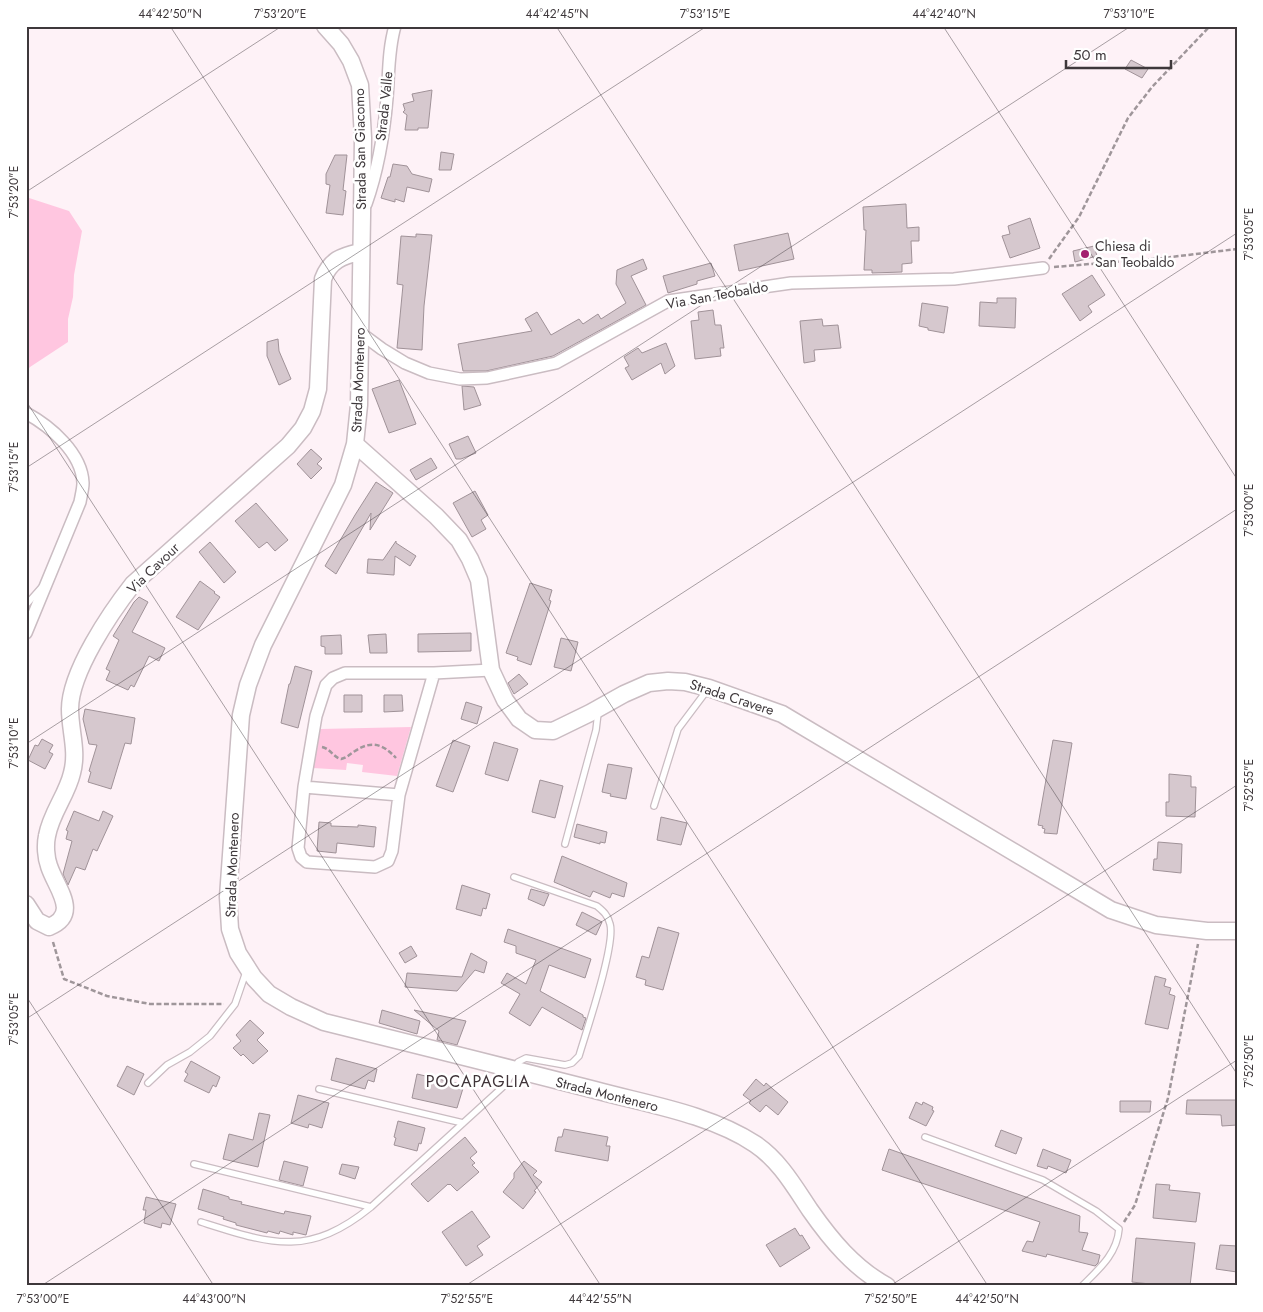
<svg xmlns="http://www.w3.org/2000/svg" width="1263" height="1312" font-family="Jost,sans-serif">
  <rect width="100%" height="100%" fill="#fef2f7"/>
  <path fill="#ffc6e0" d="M26 197 69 211 82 231 74 275 73 297 68 319V342L30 367 26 372Z
    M411 727 397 776 362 772 363 765 347 763 346 770 313 768 320 729Z"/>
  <path fill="#d6c8ce" stroke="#a09298" d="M1131 60 1148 69 1142 78 1125 69Z
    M432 90 428 128H418V130H405L407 115 403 112 405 110 403 104 414 101 412 94Z
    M441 152 454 154 451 170H439Z
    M335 155H347L343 190 346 191 343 215 326 213 330 185 326 184V174Z
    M393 164 407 166 412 174 432 179 429 192 407 187 404 202 395 199V202L381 198 388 177H390Z
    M906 204 907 228 919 227V241H911L912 263 902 264V272L872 273V270H864L866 230H864L863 207Z
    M1030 218 1040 248 1010 258 1002 236 1010 234 1008 226Z
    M788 233 794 259 739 271 734 245Z
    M416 234 432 235 424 306 422 350 397 348 403 285 397 284 401 236 416 237Z
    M1094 246 1097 256 1075 262 1073 251Z
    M643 259 647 269 631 276 646 305 553 356 486 371H463L458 344 532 331 525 319 537 312 551 335 579 319 583 324 598 314 601 319 626 303 616 284 617 270Z
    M711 263 715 276 697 281V284L668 293 663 276Z
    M1092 275 1105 295 1088 306 1092 312 1080 321 1062 294Z
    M997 298H1016L1015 328 979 326 980 302 997 303Z
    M922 303 948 307 944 333 928 330V328L919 326Z
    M713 310 715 325H721L724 348H720L721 356 695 359 691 321 699 320 698 312Z
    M822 319 823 326 838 325 841 348 814 350 815 361 804 363 800 321Z
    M278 339 279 351 291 379 279 385 267 356V342Z
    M666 343 675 366 665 374 661 363 632 380 625 368 629 366 624 357 638 348 642 353Z
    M399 380 416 424 389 433 372 389Z
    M462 386 474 387 481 405 464 410Z
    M468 436 476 453 461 459H456L449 444Z
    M311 449 322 459 317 464 322 468 311 479 297 464Z
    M431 458 437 468 416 480 410 470Z
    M376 482 393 493 370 530 371 513 336 574 325 566 355 515Z
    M475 491 488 515 481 520 486 529 472 537 453 503Z
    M256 503 288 540 275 551 267 542 259 548 235 521Z
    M396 541V543L416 556 410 566 395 556 394 575 367 573 368 559 383 560Z
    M210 542 236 572 224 583 199 552Z
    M200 581 215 592 214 593 220 597 198 630 176 617Z
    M530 583 552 590 549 600 551 601 531 665 517 660 518 657 506 653Z
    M139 597 148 602 132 632 165 648 159 661 149 656 134 687 131 685 128 690 106 680 110 671 106 669 119 640 113 636 134 602Z
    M471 633V651L418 652V634Z
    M386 634 387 653H370L368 635Z
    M341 635 342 654H325V647L321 646V636Z
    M561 638 578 642 571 671 554 667Z
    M295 666 312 671 298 728 281 723 289 684H290Z
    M519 674 528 684 514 694 508 683Z
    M344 695H362V712H344Z
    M384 695H402L403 711 384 712Z
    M466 702 482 707 477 724 461 719Z
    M85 709 135 718 131 744 125 743 111 789 88 782 91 772 89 771 97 745 89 744 83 719Z
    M42 739 53 745 49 752 53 754 45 769 28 760 35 745 38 746Z
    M453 740 470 746 453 792 436 786Z
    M1053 740 1072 743 1057 834 1044 833 1045 829 1042 828 1043 826 1038 825Z
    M494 742 518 749 508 781 485 774Z
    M608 764 632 768 626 799 610 796 611 794 602 792Z
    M1169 774 1191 776V787H1196L1195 817 1166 816V802H1169Z
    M540 780 563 786 555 818 532 812Z
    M74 811 99 821 103 811 113 816 97 851 93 849 85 870 76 867 68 885 63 874 72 841 66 839 68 831 66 830Z
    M661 817 687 823 681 845 657 840Z
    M319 822 331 823V826L358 827V825L376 827 374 847 337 843 336 853 317 851Z
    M577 824 607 832 605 843 600 842V844L574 837Z
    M1158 842 1182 844 1181 873 1153 870 1154 859H1157Z
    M562 856 627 883 624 897 612 893 610 898 593 891 590 897 554 882Z
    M462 885 490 894 486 909 483 908 481 916 456 909Z
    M531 889 549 894 544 906 528 899Z
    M582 912 602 922 596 935 576 925Z
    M658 927 679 933 663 990 645 985 646 980 636 977 642 956 649 958Z
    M508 929 591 959 585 978 549 965 540 991 583 1015V1017L586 1018 582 1030 542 1007 530 1026 509 1013 520 994 501 983 507 973 526 984 536 960 516 953V946L504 942Z
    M411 946 417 956 405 963 399 953Z
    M471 953 487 962 484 973 475 970 457 991 405 987 407 973 462 977Z
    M1155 976 1166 979 1164 986 1171 988 1169 994 1175 996 1168 1029 1145 1024Z
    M382 1010 420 1021 417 1034 379 1023Z
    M414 1010 466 1021 457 1045 437 1040 439 1031Z
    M250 1020 264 1033 257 1040 268 1051 253 1064 243 1054 241 1056 233 1048 241 1041 236 1035Z
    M336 1058 377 1069 374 1082 368 1080 365 1089 331 1080Z
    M191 1061 220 1077 216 1087 213 1085 209 1093 184 1081 188 1074 185 1072Z
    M127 1066 144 1074 134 1095 117 1086Z
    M417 1074 464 1085 457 1108 412 1098Z
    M756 1079 764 1086 766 1083 788 1102 778 1115 766 1105 760 1112 749 1103 751 1101 743 1095Z
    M298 1095 329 1103 322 1128 309 1124 308 1128 291 1123Z
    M1187 1100H1237V1125L1222 1126 1221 1115 1186 1114Z
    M1120 1101H1151L1150 1112H1120Z
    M916 1102 922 1105 923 1102 933 1107 932 1110 934 1111 926 1126 909 1118Z
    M259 1113 270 1115 258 1167 223 1159 229 1134 253 1140Z
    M398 1121 425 1128 421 1144 419 1143 417 1151 394 1145 396 1138 394 1137Z
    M564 1129 608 1137 606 1146H610L608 1161 555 1151 558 1137H562Z
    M1001 1130 1022 1138 1016 1154 995 1146Z
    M465 1137 477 1152 470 1158 475 1163 472 1165 479 1172 457 1191 450 1184 449 1185 448 1184 428 1202 411 1184Z
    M889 1149 1080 1216 1079 1232 1088 1233 1082 1250 1100 1255 1098 1263 1095 1266 1047 1254 1046 1257 1022 1251 1027 1241 1033 1242 1040 1222 882 1170Z
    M1043 1149 1071 1160 1066 1173 1048 1166 1047 1169 1037 1166Z
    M284 1161 308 1167 303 1186 279 1180Z
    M524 1161 537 1171 533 1175 542 1182 534 1191 536 1192 523 1209 503 1192 514 1178V1173Z
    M342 1164 359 1167 355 1179 339 1174Z
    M1156 1184 1170 1185 1169 1190 1200 1193 1196 1222 1153 1218Z
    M203 1189 229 1197V1199L242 1202 241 1204 284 1214 285 1211 311 1216 306 1235 293 1232V1235L280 1231 279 1234 268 1231 267 1233 236 1225V1223L223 1219 224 1217 198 1209Z
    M146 1197 176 1204 170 1225 162 1223 161 1228 144 1223 146 1210H143Z
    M472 1211 490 1237 477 1246 483 1255 466 1266 442 1232Z
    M795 1228 800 1236 802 1235 810 1248 780 1267 766 1245Z
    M1136 1238 1195 1243 1190 1286H1168L1132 1282Z
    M1220 1245 1237 1246V1272L1216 1269Z"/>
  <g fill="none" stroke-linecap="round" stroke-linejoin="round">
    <g stroke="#cabcc2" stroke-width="8">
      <path id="lane" d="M26 605 41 588
        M654 806 678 729 708 689
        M565 844 596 730 598 713
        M148 1083 167 1065 190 1052 210 1036 235 1004 246 972
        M319 1089 463 1123
        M925 1137 1043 1180 1096 1211 1119 1229C1117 1254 1099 1269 1082 1286
        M194 1164 371 1207 506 1084 518 1062 526 1058 565 1065 572 1063 579 1056C586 1032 616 944 610 924 608 915 603 911 597 906L514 877
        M201 1222C271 1244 308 1258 371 1207"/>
    </g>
    <g stroke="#cabcc2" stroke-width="14">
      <path id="street" d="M366 204C378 170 384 134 387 98 389 74 388 50 395 26
        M359 332 382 349 405 363 429 373 460 379 487 378 556 363 668 301 791 283 954 279 1043 268
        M26 413C50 426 82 453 83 483 83 489 81 496 80 502L26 633
        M304 787 298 848 301 857 307 862 375 867 388 861 392 851 399 795 434 673
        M399 795 304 787 316 716 326 685 333 678 345 673H434L491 670"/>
    </g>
    <g stroke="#cabcc2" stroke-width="19">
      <path id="secondary" d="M325 26 341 44 351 61 360 85 363 138 362 215 359 405 355 444 343 485 263 645 248 685 241 715 228 897 230 929 238 953 254 978 269 994 291 1007 324 1022C414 1044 505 1067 595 1090 646 1104 710 1114 755 1144 779 1160 794 1186 810 1210 831 1240 854 1268 887 1286
        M355 444 436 516 459 540 470 559 479 580 491 670 505 700 519 719 535 730 553 731 590 713 624 694 649 683 668 681 685 682 709 688 782 714 1111 910 1156 925 1207 931H1237
        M26 904 37 921 49 927C81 914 56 888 49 866 46 858 45 845 47 836 51 813 67 795 72 773 78 751 70 731 70 709 70 672 111 612 133 584L288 446 303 428 312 411 318 389 323 279C330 260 342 256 360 252"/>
    </g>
    <path stroke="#9f969a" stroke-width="2.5" stroke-dasharray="5 2.5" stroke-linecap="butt" d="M1049 259 1079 217 1128 118 1152 87 1210 26
      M1054 267 1163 258 1237 249
      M322 747C331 749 333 757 341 759 347 758 350 754 355 751 372 740 383 744 396 758
      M53 942 64 979 107 996 150 1004H224
      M1124 1222 1135 1205 1168 1098 1198 944"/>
    <use href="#lane" stroke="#fff" stroke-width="5.5"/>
    <use href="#street" stroke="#fff" stroke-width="11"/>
    <use href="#secondary" stroke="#fff" stroke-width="16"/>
  </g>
  <path fill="none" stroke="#3e383b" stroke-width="1" stroke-opacity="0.45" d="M170 26 988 1286M556 26 1237 1074M943 26 1237 479M26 192 282 26M26 401 601 1286M26 468 707 26M26 744 1131 26M26 996 214 1286M26 1019 1237 233M41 1286 1237 509M465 1286 1237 785M890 1286 1237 1060"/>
  <circle fill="#a3206f" stroke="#fff" stroke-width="2" cx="1085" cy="254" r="5"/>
  <g text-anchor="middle" stroke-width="5" stroke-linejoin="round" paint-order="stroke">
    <g font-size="14" fill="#3e383b" stroke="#fff">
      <text transform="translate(384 106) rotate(-84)" y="5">Strada Valle</text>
      <text transform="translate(360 149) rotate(-91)" y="5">Strada San Giacomo</text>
      <text transform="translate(717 295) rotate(-10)" y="5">Via San Teobaldo</text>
      <text transform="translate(358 380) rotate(-88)" y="5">Strada Montenero</text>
      <text transform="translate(153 568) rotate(-44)" y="5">Via Cavour</text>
      <text transform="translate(732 697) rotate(18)" y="5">Strada Cravere</text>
      <text transform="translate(232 865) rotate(-88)" y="5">Strada Montenero</text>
      <text transform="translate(607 1094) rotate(14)" y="5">Strada Montenero</text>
    </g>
    <g font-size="14" fill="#3e383b" stroke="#fff" text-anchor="start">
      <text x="1095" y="251">Chiesa di<tspan x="1095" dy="16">San Teobaldo</tspan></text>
    </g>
    <g font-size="16" letter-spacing="1" fill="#403439" stroke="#fff">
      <text x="478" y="1087">POCAPAGLIA</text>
    </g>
  </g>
  <rect width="1263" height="1312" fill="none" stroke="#ffffff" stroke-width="55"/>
  <path d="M1066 60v8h105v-8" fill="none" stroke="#3e383b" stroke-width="2.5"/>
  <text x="1073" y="60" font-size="15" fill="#3e383b" stroke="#ffffff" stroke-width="4" paint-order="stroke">50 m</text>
  <rect x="28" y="28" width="1208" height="1256" fill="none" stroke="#3e383b" stroke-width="2"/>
  <g font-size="12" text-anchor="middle" fill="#3e383b">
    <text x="170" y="18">44°42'50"N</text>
    <text x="280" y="18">7°53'20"E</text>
    <text x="557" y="18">44°42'45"N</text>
    <text x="705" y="18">7°53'15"E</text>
    <text x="944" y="18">44°42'40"N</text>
    <text x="1129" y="18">7°53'10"E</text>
    <text transform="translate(14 192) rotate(-90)" y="4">7°53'20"E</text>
    <text transform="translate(1249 234) rotate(-90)" y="4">7°53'05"E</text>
    <text transform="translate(14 467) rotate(-90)" y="4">7°53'15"E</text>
    <text transform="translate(1249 510) rotate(-90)" y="4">7°53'00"E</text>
    <text transform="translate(14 743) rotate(-90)" y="4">7°53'10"E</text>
    <text transform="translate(1249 785) rotate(-90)" y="4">7°52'55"E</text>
    <text transform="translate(14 1019) rotate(-90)" y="4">7°53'05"E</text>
    <text transform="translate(1249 1061) rotate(-90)" y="4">7°52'50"E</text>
    <text x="43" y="1303">7°53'00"E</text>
    <text x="214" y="1303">44°43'00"N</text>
    <text x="467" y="1303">7°52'55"E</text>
    <text x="600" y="1303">44°42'55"N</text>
    <text x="891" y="1303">7°52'50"E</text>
    <text x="987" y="1303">44°42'50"N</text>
  </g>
</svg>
